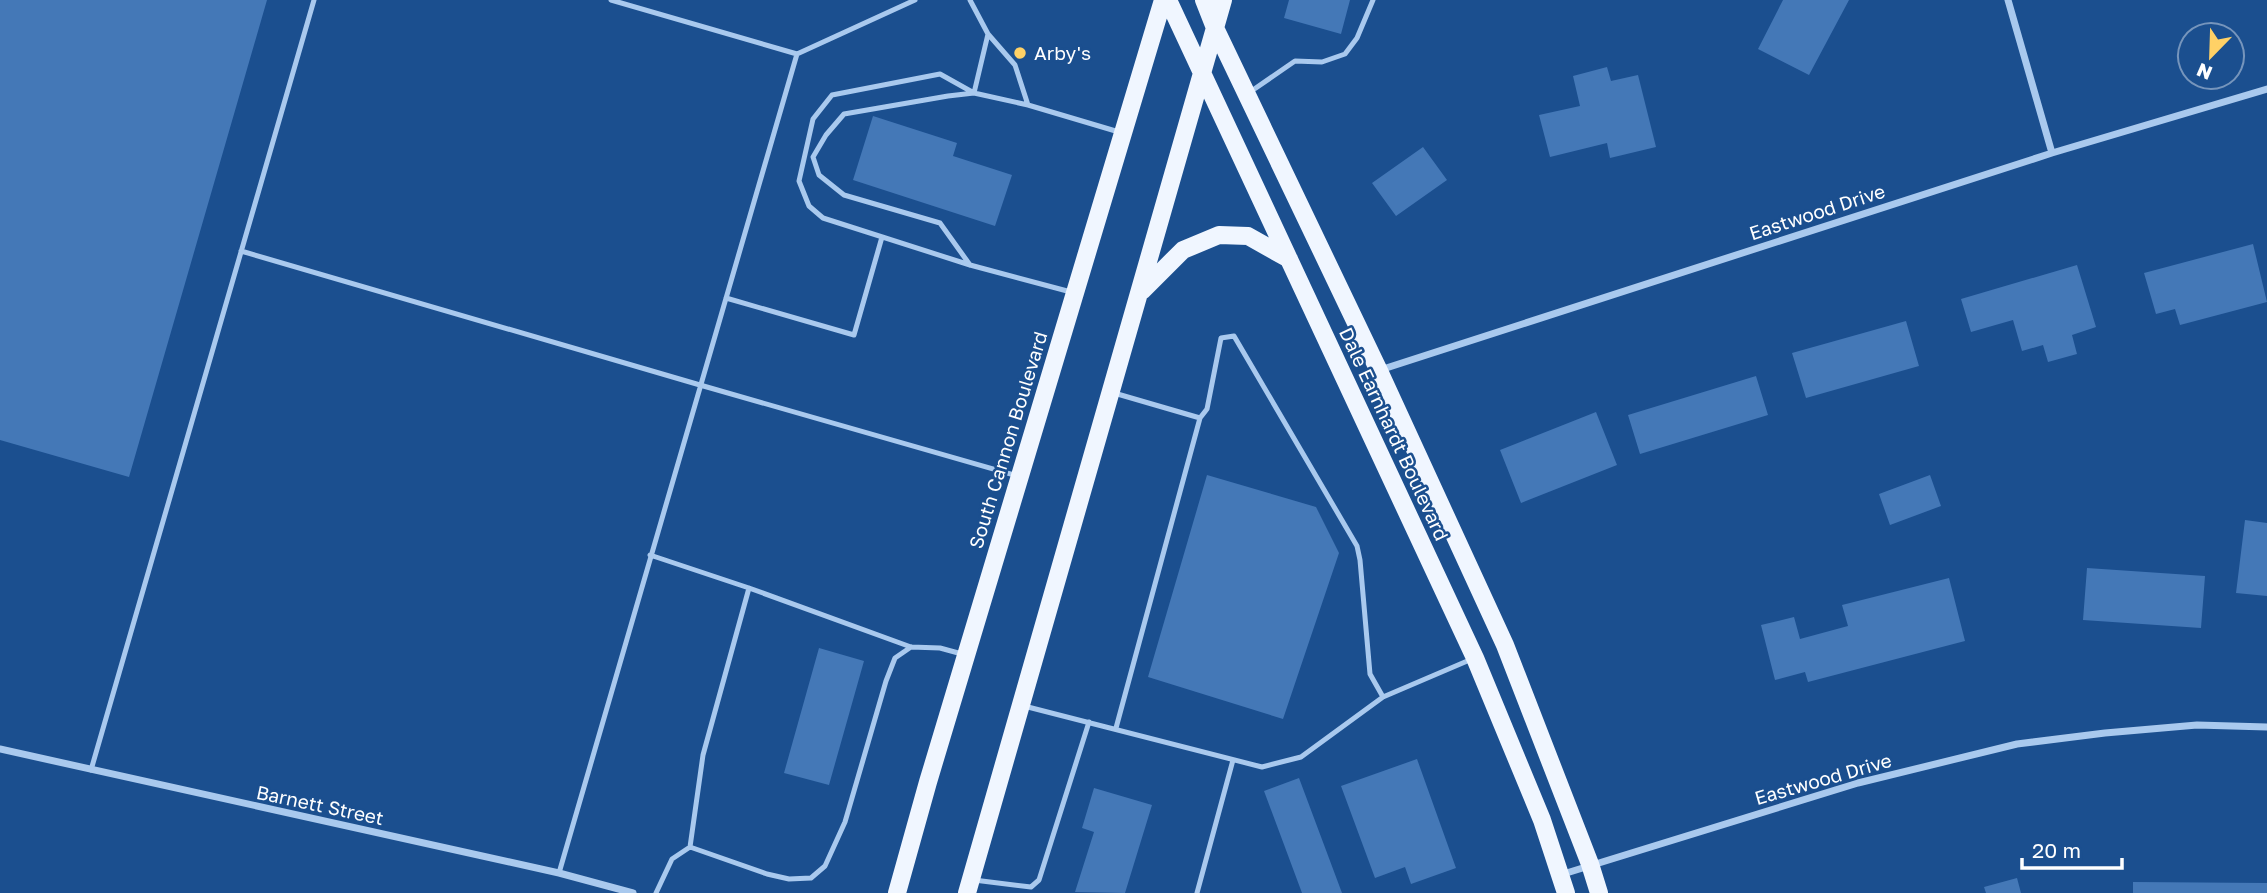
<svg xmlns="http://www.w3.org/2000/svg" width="2267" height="893" font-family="'Golos Text',sans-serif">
  <rect width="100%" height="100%" fill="#1b4f8f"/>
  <path fill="#4478b7" d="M0 0H267L129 477 0 440Z
    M1289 0H1350L1341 34 1284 18Z
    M1783 0H1849L1809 75 1758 49Z
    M1607 67 1611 81 1638 75 1656 147 1610 158 1607 143 1550 157 1539 115 1580 106 1573 76Z
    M873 116 957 143 953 156 1012 175 995 226 853 180Z
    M1423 147 1447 180 1396 216 1372 183Z
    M2253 244 2267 302 2180 325 2175 309 2156 314 2144 273Z
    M2077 265 2096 327 2072 335 2077 354 2048 362 2043 345 2022 351 2013 320 1971 332 1961 299Z
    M1906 321 1919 366 1806 398 1792 353Z
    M1756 376 1768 415 1640 454 1628 415Z
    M1596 412 1617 465 1521 503 1500 450Z
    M1207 475 1316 507 1339 553 1283 719 1148 677Z
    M1930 475 1941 506 1890 525 1879 494Z
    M2245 520 2267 523V596L2236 593Z
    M2087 568 2205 576 2201 628 2083 620Z
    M1949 578 1965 641 1808 682 1805 672 1775 680 1761 625 1794 617 1800 639 1848 626 1842 605Z
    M819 648 864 661 829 785 784 773Z
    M1417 759 1456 868 1411 884 1405 867 1375 878 1341 786Z
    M1299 778 1342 893H1302L1264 791Z
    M1094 788 1152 805 1125 893 1075 892 1094 832 1082 828Z
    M2017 878 2021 893H1986L1984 887Z
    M2133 882 2267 883V893H2133Z"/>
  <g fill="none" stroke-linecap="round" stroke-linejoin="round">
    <path stroke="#a9c9ee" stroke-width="5" d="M611 0 797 54
      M970 0 988 34
      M1250 92 1295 61 1322 62 1345 54 1357 38 1373 0
      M241 251 700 385 1018 476
      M970 265 940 223 844 195 819 175 813 157 826 135 844 114 948 96 974 93 988 34 1015 65 1028 105
      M1071 292 970 265 823 218 809 206 799 181 813 119 832 95 940 74 974 93 1028 105 1119 132
      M726 298 854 335 882 237
      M1114 393 1200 418 1207 409 1221 338 1234 336 1357 546 1360 560 1370 674 1383 697 1472 659
      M650 555 749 588
      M1024 706 1262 767 1301 757 1383 697
      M1116 728 1200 418
      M91 770 314 0
      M690 847 703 755 749 588 911 647 940 648 962 654
      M559 873 797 54 915 0
      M974 880 1031 887 1039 880 1089 722
      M656 893 672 859 690 847 767 874 789 879 811 878 825 866 845 822 886 681 895 658 911 647
      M1197 893 1233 760"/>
    <path stroke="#a9c9ee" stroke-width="7" d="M2008 0 2052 153
      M1380 370 2052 153 2267 89
      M0 749 559 873 633 893
      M1560 875 1858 783 2017 744 2105 733 2197 725 2267 727"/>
    <path stroke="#f0f6ff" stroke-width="18" d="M1168 0 1475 658 1542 820 1566 893
      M1204 0 1215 28 1379 371 1505 645 1590 864 1599 893
      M1142 291 1183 250 1219 235 1248 236 1289 259
      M897 893 928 782 1163 0
      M967 893 1223 0"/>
  </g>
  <circle fill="#ffd166" stroke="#1b4f8f" stroke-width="2.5" cx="1020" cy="53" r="7"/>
  <g text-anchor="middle" stroke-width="5" stroke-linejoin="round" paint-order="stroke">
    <g font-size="19" fill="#fff" stroke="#1b4f8f" text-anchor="start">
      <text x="1034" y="60">Arby's</text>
    </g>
    <g font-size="19" fill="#fff" stroke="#1b4f8f">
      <text transform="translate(1817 212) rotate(-18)" y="7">Eastwood Drive</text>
      <text transform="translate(1394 434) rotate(65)" y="7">Dale Earnhardt Boulevard</text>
      <text transform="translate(1008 440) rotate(-73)" y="7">South Cannon Boulevard</text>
      <text transform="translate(1823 779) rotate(-16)" y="7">Eastwood Drive</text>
      <text transform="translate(320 805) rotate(12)" y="7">Barnett Street</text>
    </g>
  </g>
  <g transform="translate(2211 56) rotate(203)"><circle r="33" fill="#1b4f8f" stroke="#7695bc" stroke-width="2"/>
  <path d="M0-5L12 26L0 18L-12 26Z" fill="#ffd166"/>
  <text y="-10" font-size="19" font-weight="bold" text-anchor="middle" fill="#ffffff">N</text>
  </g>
  <path d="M2022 858v10h100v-10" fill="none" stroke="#ffffff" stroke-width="3.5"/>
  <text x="2032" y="858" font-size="21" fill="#ffffff" stroke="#1b4f8f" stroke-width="5" paint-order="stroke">20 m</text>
</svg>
